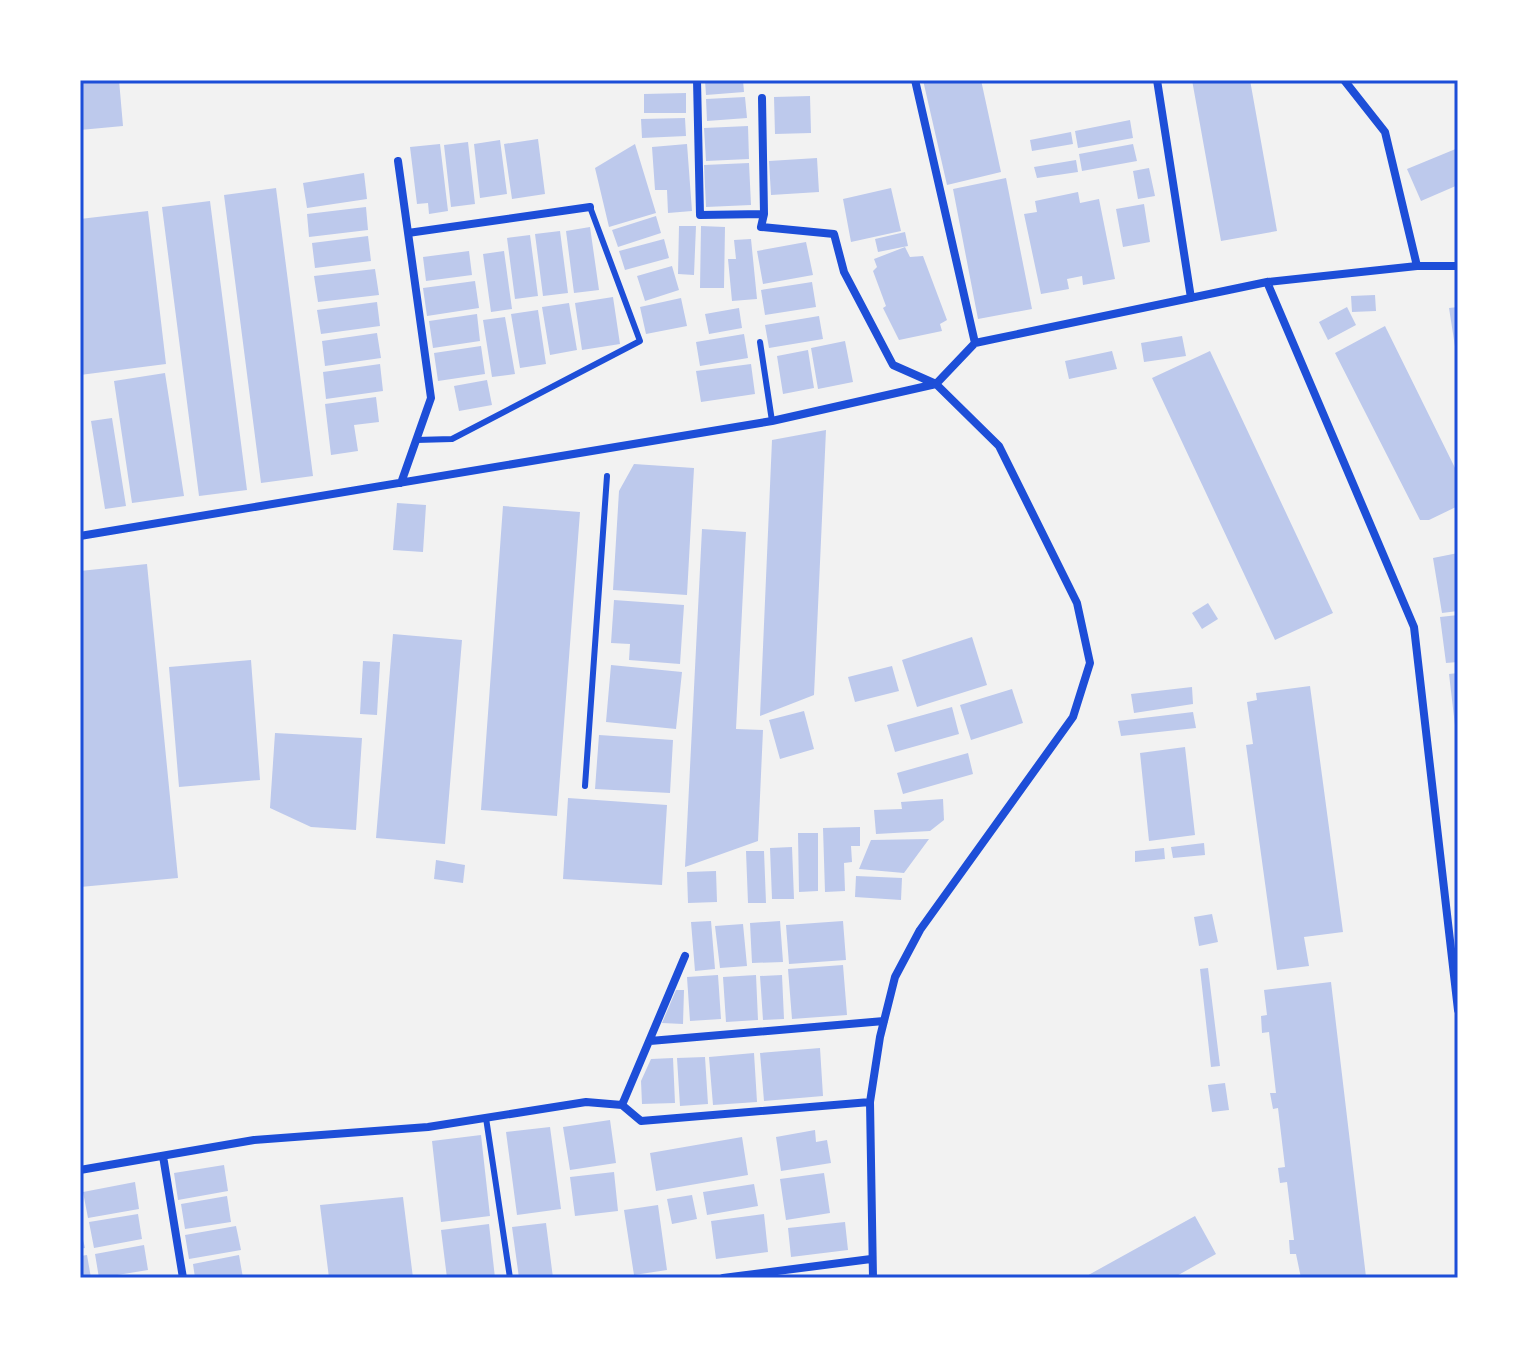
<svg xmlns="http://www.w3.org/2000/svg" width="1538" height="1358" font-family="Raleway,sans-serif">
  <rect width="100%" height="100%" fill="#f2f2f2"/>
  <path fill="#bdc9ec" d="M80 80H119L123 126 80 130Z
    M705 80H743L744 92 706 95Z
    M923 80H981L1001 172 947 185Z
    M1192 80H1250L1277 231 1221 241Z
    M686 93V113H644V94Z
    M810 96 811 133 775 134 774 97Z
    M745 97 747 118 707 121 706 99Z
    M685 118 686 136 642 138 641 119Z
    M1130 120 1133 138 1078 148 1075 131Z
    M748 126 749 159 706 161 704 128Z
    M1071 132 1073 144 1032 151 1030 140Z
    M538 139 545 194 512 199 504 144Z
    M500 140 507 194 480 198 474 144Z
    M468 142 475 204 451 207 444 145Z
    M440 144 448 211 429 214 428 203 417 204 410 147Z
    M635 144 656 213 609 227 595 168Z
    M687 144 692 211 668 213 667 190H655L652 147Z
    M1133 144 1137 161 1082 171 1079 154Z
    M1458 148V185L1421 201 1407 169Z
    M817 158 819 192 771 195 769 161Z
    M1076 160 1078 172 1037 178 1034 167Z
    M749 163 751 205 706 207 704 165Z
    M1149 168 1155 196 1138 199 1133 171Z
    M364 173 367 199 307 208 303 183Z
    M1006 178 1032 309 978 319 953 189Z
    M276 188 313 476 261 483 224 195Z
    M891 188 901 231 851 242 843 199Z
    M1078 192 1080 203 1099 199 1115 279 1083 285 1082 276 1067 279 1069 289 1041 294 1024 214 1037 212 1035 201Z
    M210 201 247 490 199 496 162 207Z
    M1144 204 1150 242 1123 247 1116 209Z
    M366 207 368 230 309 237 307 214Z
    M148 211 166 364 80 375V219Z
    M656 216 661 233 618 247 612 230Z
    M679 226H696L694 275 678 274Z
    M701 226 725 227 724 288H700Z
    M590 227 599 290 574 293 566 231Z
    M560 231 568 293 543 296 535 234Z
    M905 232 908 246 878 252 875 239Z
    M530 235 538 296 515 299 507 238Z
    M368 236 371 261 315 268 312 243Z
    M664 239 669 258 625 270 619 251Z
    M751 239 757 299 732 301 728 259H736L734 240Z
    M806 242 813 275 763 284 757 251Z
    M905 247 910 257 923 256 947 320 940 324 942 331 899 340 883 308 886 306 873 271 877 267 874 259Z
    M469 251 472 275 426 281 423 257Z
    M504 251 512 309 491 312 483 254Z
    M672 266 679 290 645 301 637 276Z
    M375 269 379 295 318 302 314 276Z
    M475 281 479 308 427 316 423 288Z
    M812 282 816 307 765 315 761 290Z
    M1375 295 1376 311 1352 312 1351 296Z
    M613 297 620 344 582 350 575 303Z
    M681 298 687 326 646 334 640 307Z
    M377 302 380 326 321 334 317 310Z
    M569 303 577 350 550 355 542 307Z
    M1347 307 1356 325 1328 340 1319 322Z
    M1458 307V353H1456L1449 308Z
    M739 308 742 328 709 334 705 314Z
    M538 310 546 364 520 368 511 314Z
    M477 314 480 341 433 348 429 321Z
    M819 316 823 339 769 348 765 325Z
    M505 317 515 374 492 377 483 320Z
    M1385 326 1458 474V506L1429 520H1420L1335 353Z
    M377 333 381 358 325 366 322 341Z
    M744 334 748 358 700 366 696 342Z
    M1182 336 1186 356 1144 362 1141 343Z
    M845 341 853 382 818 389 811 348Z
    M481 346 485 374 438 381 434 353Z
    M808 350 814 388 783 394 777 356Z
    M1112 351 1117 369 1069 379 1065 361Z
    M1210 351 1333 613 1275 640 1152 378Z
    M380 364 383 391 326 399 323 372Z
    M751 364 755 394 701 402 696 371Z
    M165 373 184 496 132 503 114 381Z
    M487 380 492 405 459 411 454 386Z
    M376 397 379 422 354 425 358 451 331 455 325 404Z
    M112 418 126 506 105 509 91 421Z
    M826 430 814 695 760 716 772 440Z
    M634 464 694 468 687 595 613 590 619 491Z
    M397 503 426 505 423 552 393 550Z
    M503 506 580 512 557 816 481 810Z
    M702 529 746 532 736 729 763 730 758 841 685 867Z
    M1458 553V611L1442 613 1433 558Z
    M147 564 178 878 80 887V571Z
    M614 600 684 605 680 664 629 660 630 644 611 643Z
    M1208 603 1218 619 1202 629 1192 613Z
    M1458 615V662L1446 663 1440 617Z
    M393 634 462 640 445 844 376 838Z
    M972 637 987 685 917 707 902 660Z
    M251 660 260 780 179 787 169 667Z
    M363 661 380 662 377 715 360 714Z
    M611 665 682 672 676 729 606 722Z
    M892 666 899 691 855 702 848 677Z
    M1458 673V734H1456L1449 674Z
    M1310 686 1343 932 1304 937 1309 966 1277 970 1246 745 1253 744 1247 702 1257 700 1256 693Z
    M1192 687 1193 704 1134 713 1131 694Z
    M1012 689 1023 723 971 740 960 705Z
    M952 707 959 734 895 752 887 725Z
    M804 711 814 749 780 759 769 720Z
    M1193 712 1196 728 1121 736 1118 721Z
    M275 733 362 738 356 830 311 827 270 808Z
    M599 735 673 740 670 793 595 789Z
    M1185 747 1195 835 1149 841 1140 753Z
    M968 753 973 774 903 794 897 773Z
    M568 798 667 805 662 885 563 879Z
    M943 799 944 820 930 831 876 834 874 810 902 809 901 802Z
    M860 827V846H851L852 862 844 863 845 891 825 892 823 828Z
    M798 833H818V891L799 892Z
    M929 839 904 873 859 869 871 840Z
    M1204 843 1205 855 1173 858 1171 847Z
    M792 847 794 899H772L770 848Z
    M1164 848 1165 859 1135 862V851Z
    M746 851H764L766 903H748Z
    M436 860 465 865 463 883 434 879Z
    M716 871 717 902 688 903 687 872Z
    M856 876 902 878 901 900 855 897Z
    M1212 914 1218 942 1199 946 1194 917Z
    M711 921 715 969 695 971 691 922Z
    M780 921 783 962 752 963 750 923Z
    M843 921 846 960 789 964 786 925Z
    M743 924 747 966 720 968 715 926Z
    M843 965 847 1015 792 1019 788 969Z
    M1208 968 1220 1066 1211 1067 1200 969Z
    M718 975 721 1019 690 1021 687 977Z
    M756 975 758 1020 726 1022 723 977Z
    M782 975 784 1019 763 1020 760 976Z
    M1331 982 1366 1277 1301 1278 1296 1254H1290L1289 1240H1294L1287 1182 1280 1183 1278 1168 1285 1167 1278 1108 1273 1109 1270 1093H1276L1269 1032 1262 1033 1261 1016 1267 1015 1264 990Z
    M676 990H684L683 1024 662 1023Z
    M820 1048 823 1096 764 1101 760 1053Z
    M754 1053 757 1102 713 1105 709 1057Z
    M705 1057 708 1104 680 1106 677 1058Z
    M673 1058 675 1103 642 1104 641 1081 651 1059Z
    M1225 1083 1229 1110 1212 1112 1208 1085Z
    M610 1120 616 1163 570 1170 563 1127Z
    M550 1127 561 1209 517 1215 506 1132Z
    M815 1130 816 1142 827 1140 831 1163 781 1171 776 1137Z
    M481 1135 490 1216 441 1222 432 1141Z
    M742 1137 748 1175 656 1191 650 1153Z
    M224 1165 228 1191 178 1200 174 1173Z
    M614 1172 618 1211 575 1216 570 1177Z
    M824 1173 830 1213 786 1220 780 1179Z
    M135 1182 139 1209 88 1218 83 1192Z
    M754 1184 758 1206 707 1215 703 1192Z
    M692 1195 697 1219 672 1224 667 1199Z
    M227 1196 231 1222 185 1229 181 1204Z
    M403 1197 413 1278H329L320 1205Z
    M658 1205 667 1270 634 1275 624 1210Z
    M138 1214 142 1239 94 1248 89 1222Z
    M764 1214 768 1252 716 1259 711 1221Z
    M1195 1216 1216 1254 1173 1278H1083Z
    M845 1222 848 1250 791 1257 788 1228Z
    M546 1223 553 1278H519L512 1227Z
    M489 1224 495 1278H447L441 1230Z
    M236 1226 241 1250 189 1259 185 1235Z
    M80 1227 85 1248 80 1249Z
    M144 1245 148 1270 99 1278 95 1254Z
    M87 1255 91 1278H80V1256Z
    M239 1255 243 1278H195L193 1264Z"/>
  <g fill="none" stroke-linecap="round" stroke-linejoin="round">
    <path stroke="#1d4ed8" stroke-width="6" d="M760 342 772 421
      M416 440 452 439 640 341 590 207
      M585 786 607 476
      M486 1118 510 1278"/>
    <path stroke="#1d4ed8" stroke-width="8" d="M697 80 700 215 764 214
      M915 80 975 343
      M1157 80 1191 298
      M1344 80 1385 132 1417 266
      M762 98 764 214 761 227 834 234 844 272 893 365 936 384 999 446 1077 603 1090 663 1073 717 920 930 895 977 880 1037 870 1102 873 1278
      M398 161 431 398 401 483
      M408 233 590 207
      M1267 282 1414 627 1458 1010
      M80 536 772 421 936 384 975 343 1267 282 1417 266H1458
      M650 1041 884 1021
      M622 1105 685 956
      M163 1156 183 1278
      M80 1170 254 1140 428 1127 586 1102 622 1105 641 1121 870 1102
      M723 1278 871 1259"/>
  </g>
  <rect width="1538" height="1358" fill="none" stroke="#ffffff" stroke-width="164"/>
  <rect x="82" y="82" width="1374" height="1194" fill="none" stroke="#1d4ed8" stroke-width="3"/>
</svg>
